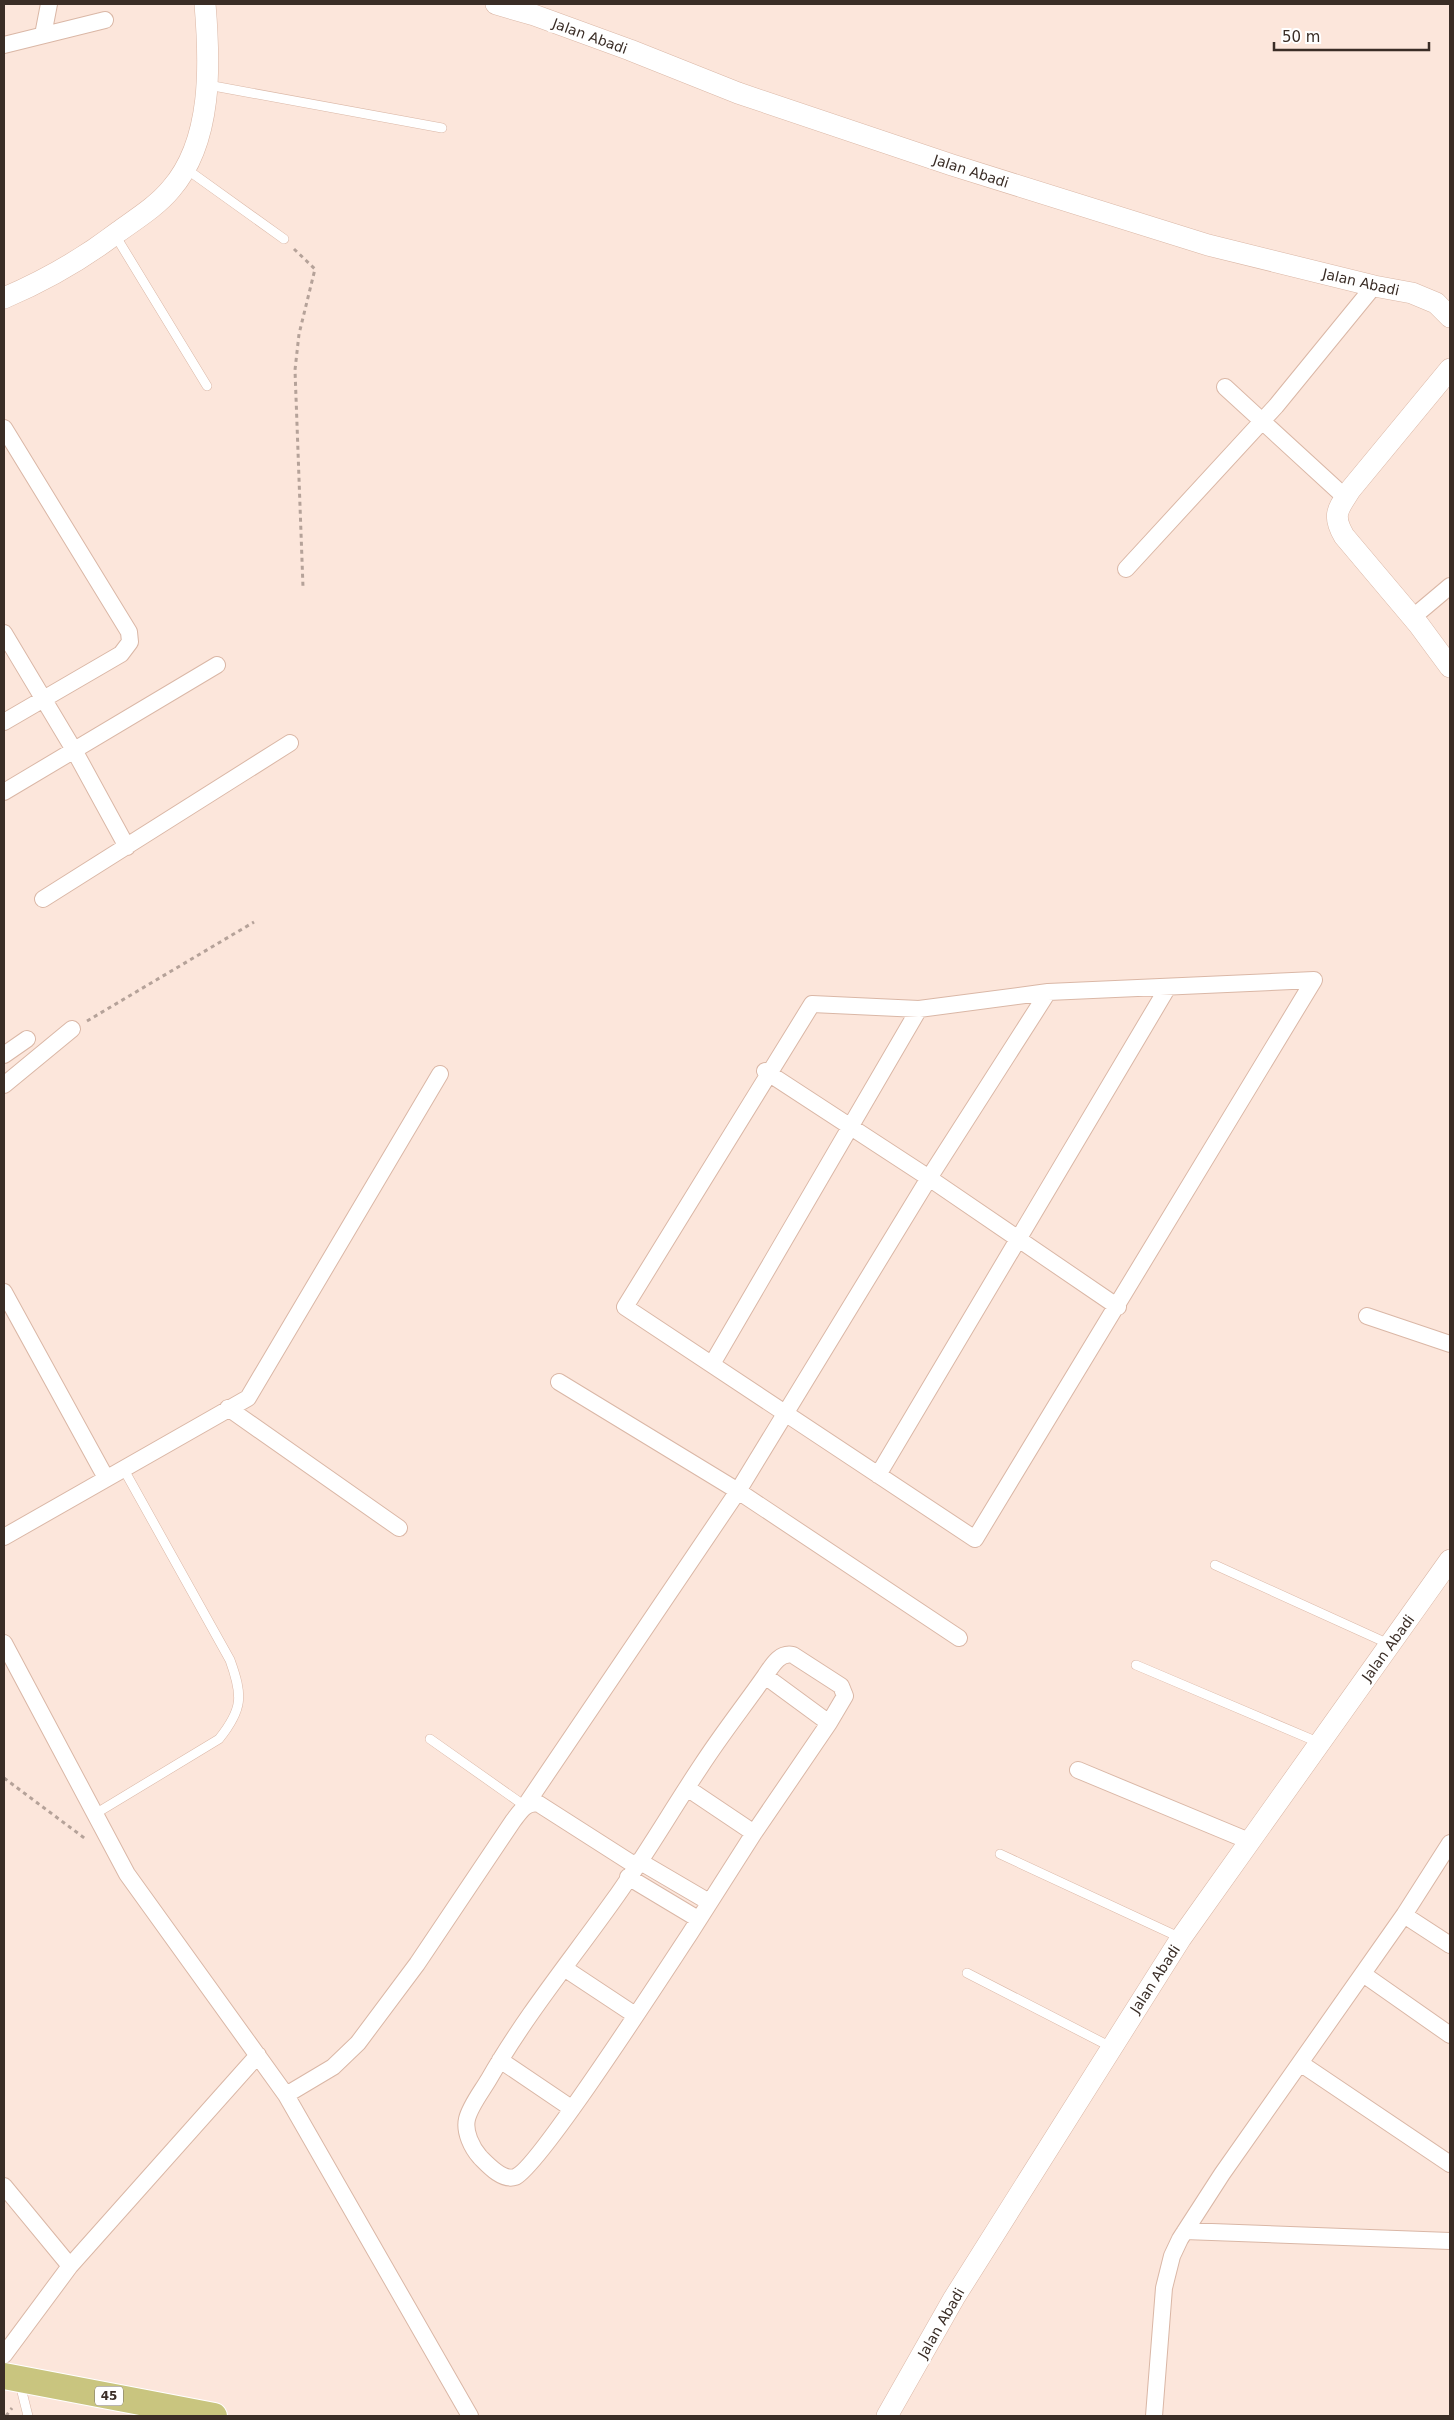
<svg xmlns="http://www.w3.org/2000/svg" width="1454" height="2420" font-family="'DejaVu Sans',sans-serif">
  <rect width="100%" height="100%" fill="#fce6db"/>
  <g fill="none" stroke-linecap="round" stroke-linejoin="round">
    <g stroke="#dab7a6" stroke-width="10">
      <path id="service" d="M208 85 442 128
        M185 168 284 239
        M115 235 207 386
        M1215 1565 1389 1644
        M1136 1665 1320 1743
        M430 1739 525 1806
        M95 1814 219 1739C243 1709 243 1696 230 1660L123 1468
        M1000 1854 1181 1938
        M967 1973 1111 2047
        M22 2392 28 2416"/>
    </g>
    <g stroke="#dab7a6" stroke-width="18">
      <path id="minor" d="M43 35 49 4
        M4 45 105 20
        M1225 387 1346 498
        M4 428 129 632 130 642 121 654 4 722
        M1126 569 1276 406 1374 286
        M1412 618 1450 586
        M4 633 74 750 127 847
        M4 792 217 665
        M43 899 290 743
        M1314 980 975 1539 625 1307 812 1004 919 1009 1048 992Z
        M4 1055 27 1039
        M765 1071 929 1178 1118 1307
        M4 1085 72 1029
        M4 1292 106 1478
        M1367 1316 1450 1344
        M712 1364 919 1009
        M559 1382 738 1491 959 1638
        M228 1408 399 1528
        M878 1475 1168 987
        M4 1537 248 1398 440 1074
        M4 1643 127 1874 286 2095 470 2416
        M765 1676C772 1666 779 1652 793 1655L841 1686 845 1696 829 1723 754 1833 689 1935C667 1968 537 2170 515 2177 502 2181 488 2165 480 2157 472 2148 464 2132 467 2119 470 2106 482 2091 489 2079 525 2016 571 1960 613 1901 644 1858 671 1811 701 1766 721 1735 744 1706 765 1676L829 1723
        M1078 1770 1249 1841
        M687 1788 754 1833
        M525 1806 738 1491 929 1178 1048 992
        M639 1861 709 1902
        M628 1877 698 1919
        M1404 1915 1450 1945
        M564 1968 635 2015
        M1363 1974 1450 2035
        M500 2060 571 2108
        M1300 2063 1450 2164
        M286 2095 333 2067 358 2043 417 1964 513 1821C520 1812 526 1801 539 1804L636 1866
        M4 2186 70 2266
        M1185 2231 1450 2241
        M4 2355 70 2266 258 2055
        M1154 2416 1164 2288 1172 2256 1180 2239 1222 2174 1404 1915 1450 1843"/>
    </g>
    <g stroke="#dab7a6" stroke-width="22">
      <path id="tertiary" d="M496 4 534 15 630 50 738 93 952 165 1208 245 1374 286 1412 293 1436 303 1450 317
        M4 298C44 281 84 258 118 232 136 219 157 206 171 189 213 141 210 63 205 4
        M1450 369 1351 489C1339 508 1331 514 1344 536L1419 625 1450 667
        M887 2416 954 2298 1181 1938 1450 1560"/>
    </g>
    <g stroke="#fff" stroke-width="28">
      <path id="primary" d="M4 2376 214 2416"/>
    </g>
    <path stroke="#b5a299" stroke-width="3" stroke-dasharray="4 4" stroke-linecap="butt" d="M294 249 315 269 299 334 295 370 303 587
      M87 1021 254 922
      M4 1778 87 1840
      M6 2416 12 2408"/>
    <use href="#service" stroke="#fff" stroke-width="9"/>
    <use href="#minor" stroke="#fff" stroke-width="16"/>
    <use href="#tertiary" stroke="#fff" stroke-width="21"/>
    <use href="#primary" stroke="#c9c57f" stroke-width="26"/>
  </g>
  <g text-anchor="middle" stroke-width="5" stroke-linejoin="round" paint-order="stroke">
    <rect fill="#fff" stroke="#756c67" stroke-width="1" x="95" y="2386.5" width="28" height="19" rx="4"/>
    <g font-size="12" font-weight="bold" fill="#3a2d26">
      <text x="109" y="2400">45</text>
    </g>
    <g font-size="14" fill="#3a2d26" stroke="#fff">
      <text transform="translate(590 36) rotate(20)" y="5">Jalan Abadi</text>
      <text transform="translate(971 171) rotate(18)" y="5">Jalan Abadi</text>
      <text transform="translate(1361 282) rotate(13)" y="5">Jalan Abadi</text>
      <text transform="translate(1388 1648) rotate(-54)" y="5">Jalan Abadi</text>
      <text transform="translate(1155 1979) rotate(-57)" y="5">Jalan Abadi</text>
      <text transform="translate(941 2323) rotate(-60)" y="5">Jalan Abadi</text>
    </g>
  </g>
  <rect width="1454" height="2420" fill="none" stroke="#3a2d26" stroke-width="10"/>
  <path d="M1274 42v8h155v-8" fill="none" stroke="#3a2d26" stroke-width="2.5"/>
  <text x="1282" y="42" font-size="15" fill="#3a2d26" stroke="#ffffff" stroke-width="4" paint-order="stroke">50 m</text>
</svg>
